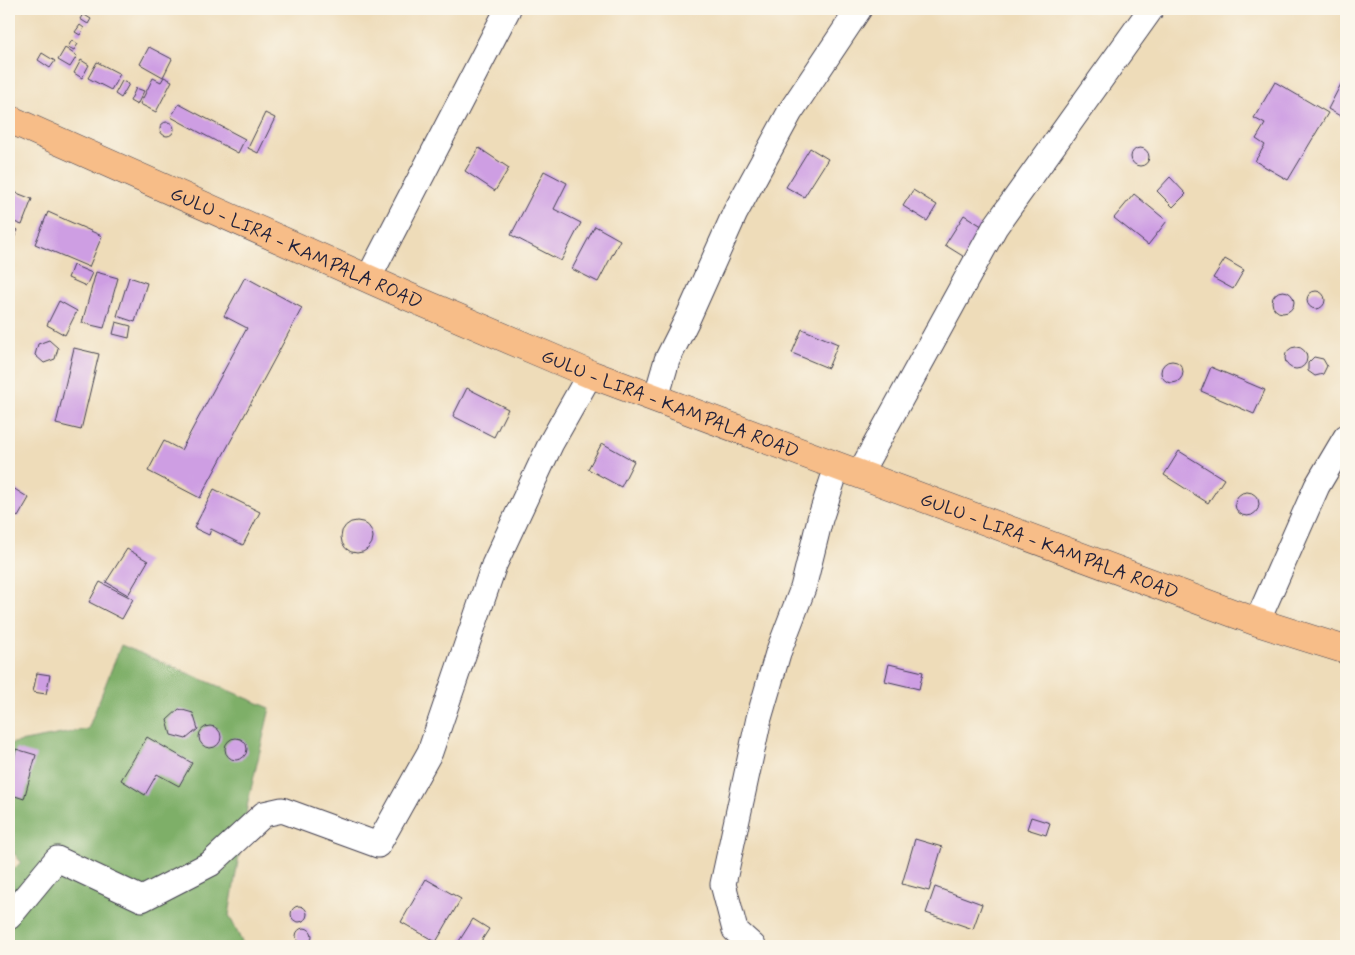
<svg xmlns="http://www.w3.org/2000/svg" width="1355" height="955" font-family="Mynerve,sans-serif">
  <rect width="100%" height="100%" fill="#fbf7ec"/>
  <filter id="ink" filterUnits="userSpaceOnUse"><feTurbulence type="fractalNoise" baseFrequency=".02" numOctaves="2"/><feDisplacementMap in="SourceGraphic" scale="10" xChannelSelector="R" yChannelSelector="G"/><feConvolveMatrix kernelMatrix="1 2 1 2 8 2 1 2 1" color-interpolation-filters="sRGB"/></filter>
  <filter id="wash" filterUnits="userSpaceOnUse"><feTurbulence type="fractalNoise" baseFrequency=".0096" numOctaves="4" result="noise"/><feDisplacementMap in="SourceGraphic" scale="20" xChannelSelector="R" yChannelSelector="G"/><feGaussianBlur stdDeviation="1.12" result="paint"/><feColorMatrix in="noise" values="0 0 0 0 0 0 0 0 0 0 0 0 0 0 0 0 0 1.4 0 .05"/><feComposite in="paint" operator="in"/></filter>
  <g filter="url(#wash)">
    <rect width="100%" height="100%" fill="#eedcb9"/>
    <path fill="#7eaf68" stroke="#506852" d="M121 645 270 708 248 802 229 915 244 946H9V874L21 862 9 847V744L88 729Z"/>
    <g id="blocks">
      <path fill="#ce9ee3" d="M83 14 91 19 88 24 80 19Z
        M80 25 84 28 80 35 75 32Z
        M72 40 78 44 74 50 68 47Z
        M149 47 172 59 163 77 140 64Z
        M65 48 77 56 70 67 58 60Z
        M42 53 55 61 50 68 38 60Z
        M81 60 89 65 82 78 74 73Z
        M97 62 120 74 111 90 88 78Z
        M164 77 172 81 156 112 140 104 153 78 161 82Z
        M122 81 129 84 121 98 115 94Z
        M1275 82 1328 113 1288 180 1255 161 1265 145 1256 139 1265 124 1254 118Z
        M1341 84 1346 87V109L1342 117 1328 109Z
        M136 88 144 91 137 105 130 101Z
        M179 104 245 139 238 153 171 117Z
        M265 113 275 118 258 153 248 148Z
        M160 129a7 7 0 1 1 14 0a7 7 0 1 1-14 0Z
        M479 148 509 168 495 191 465 171Z
        M810 148 828 159 804 197 786 187Z
        M1131 157a9 9 0 1 1 18 0a9 9 0 1 1-18 0Z
        M544 171 567 183 554 209 581 223 561 261 511 235Z
        M1170 177 1186 194 1173 207 1157 191Z
        M9 190 32 199 22 225 9 220Z
        M913 190 937 205 927 221 903 206Z
        M1134 194 1167 221 1148 245 1114 218Z
        M48 212 102 236 89 267 35 244Z
        M964 215 985 228 966 258 945 245Z
        M9 226 18 230 9 248Z
        M595 226 620 240 598 282 572 269Z
        M1225 259 1244 270 1233 289 1213 278Z
        M73 265 92 273 86 286 68 278Z
        M96 272 118 278 104 328 82 323Z
        M129 277 147 283 135 322 117 316Z
        M245 277 302 308 200 498 148 471 164 441 181 450 247 328 224 316Z
        M1307 300a9 9 0 1 1 18 0a9 9 0 1 1-18 0Z
        M1272 302a11 11 0 1 1 22 0a11 11 0 1 1-22 0Z
        M59 301 77 311 65 335 47 325Z
        M116 322 131 326 129 338 113 334Z
        M802 329 838 344 828 368 792 353Z
        M49 340 58 348 55 359 44 363 35 355 38 344Z
        M1285 358a11 11 0 1 1 22 0a11 11 0 1 1-22 0Z
        M74 348 99 354 81 430 56 424Z
        M1314 357 1323 359 1327 366 1323 374 1315 376 1308 371V363Z
        M1161 372a11 11 0 1 1 22 0a11 11 0 1 1-22 0Z
        M1211 367 1265 390 1254 414 1201 391Z
        M467 388 508 409 494 437 453 416Z
        M602 443 634 461 621 487 588 469Z
        M1179 451 1224 479 1208 503 1164 475Z
        M13 488 29 498 18 517 9 511V495Z
        M214 489 260 512 243 545 211 529 209 535 194 528Z
        M1235 504a12 12 0 1 1 24 0a12 12 0 1 1-24 0Z
        M341 537a16 16 0 1 1 32 0a16 16 0 1 1-32 0Z
        M127 549 148 561 128 595 106 582Z
        M100 582 133 599 122 619 89 602Z
        M889 664 923 672 919 689 885 681Z
        M37 673 50 675 46 694 33 692Z
        M179 709 193 713 198 729 186 739 171 735 167 720Z
        M199 737a11 11 0 1 1 22 0a11 11 0 1 1-22 0Z
        M147 737 192 763 179 786 157 774 145 795 121 780Z
        M225 749a11 11 0 1 1 22 0a11 11 0 1 1-22 0Z
        M16 749 36 755 24 799 9 794V776Z
        M1031 817 1050 823 1046 835 1027 829Z
        M915 839 942 847 929 891 902 884Z
        M426 879 461 899 436 942 401 922Z
        M935 887 982 904 973 929 926 913Z
        M291 914a8 8 0 1 1 16 0a8 8 0 1 1-16 0Z
        M473 919 489 929 478 946H456Z
        M296 936a8 8 0 1 1 16 0a8 8 0 1 1-16 0Z"/>
    </g>
  </g>
  <g filter="url(#ink)">
    <use href="#blocks" fill-opacity="0" stroke="#413e4e" stroke-width="1"/>
    <g fill="none" stroke-linecap="round" stroke-linejoin="round">
      <g stroke="#413e4e" stroke-width="27">
        <path id="minor" d="M368 279 508 9
          M656 398 667 360 687 320 735 213 790 112 859 9
          M860 473 995 227 1151 9
          M1257 622 1317 486 1346 437
          M9 917 57 859 142 899 210 864 264 814 282 810 378 845 430 752 494 565 551 443 590 374
          M753 946 735 930 723 884 759 718 778 653 803 588 820 519 837 467"/>
      </g>
      <g stroke="#413e4e" stroke-width="29">
        <g id="primary">
          <path id="s1" d="M9 119 407 296 590 374 1257 622 1346 650"/>
        </g>
      </g>
      <use href="#minor" stroke="#fff" stroke-width="25"/>
      <use href="#primary" stroke="#f7bd88" stroke-width="28"/>
    </g>
  </g>
  <g text-anchor="middle" stroke-width="4.5" stroke-linejoin="round" paint-order="stroke">
    <g font-size="19" fill="#22223b" stroke="#fbf7ec">
      <text dy="7" stroke="none"><textPath href="#s1" startOffset="315">GULU - LIRA - KAMPALA ROAD</textPath></text>
      <text dy="7" stroke="none"><textPath href="#s1" startOffset="720">GULU - LIRA - KAMPALA ROAD</textPath></text>
      <text dy="7" stroke="none"><textPath href="#s1" startOffset="1125">GULU - LIRA - KAMPALA ROAD</textPath></text>
    </g>
  </g>
  <rect width="1355" height="955" fill="none" stroke="#fbf7ec" stroke-width="30"/>
</svg>
